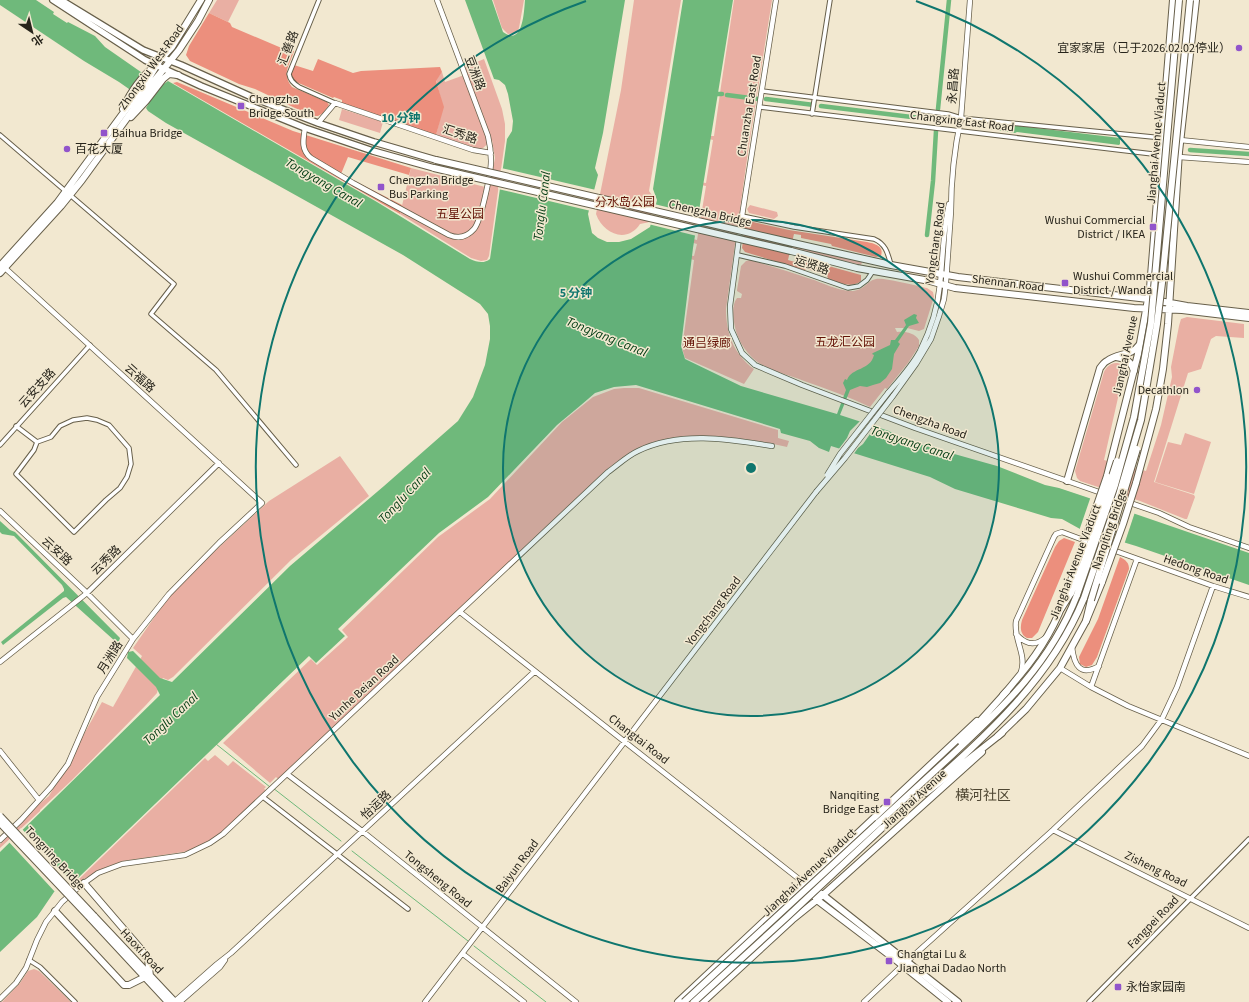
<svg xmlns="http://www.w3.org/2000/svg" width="1249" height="1002" font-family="'Source Sans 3','Noto Sans SC',sans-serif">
  <rect width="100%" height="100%" fill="#f2e8d0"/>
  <path fill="#e9afa3" d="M217 0H239L228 22 209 13Z
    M493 0H524L519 28 516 33 508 34 502 28Z
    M634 0H681L649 191 655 199 650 222 640 224C627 244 603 234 596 214L621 90Z
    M734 0H772L748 152 726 309C726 334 734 354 754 369L744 384 685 358 682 348 694 260 690 259 688 255 694 256 697 244 690 242 693 239 697 240 706 186 701 185 699 182 706 183 713 140 705 138 708 136H714L721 86Z
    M484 59 502 109 505 124V141L489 256 487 260 481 261 471 258 400 214 411 168 489 188 495 158 492 140 483 148 479 149 436 135 443 107 436 80 442 72 445 82 467 74 465 67Z
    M342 109 383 122 380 133 339 120Z
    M750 205 777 212 778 216 774 219 749 213 747 209Z
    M792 246 862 262 861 265 792 249Z
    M750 260C771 266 791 272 811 279 823 283 837 290 849 291 864 292 866 281 876 279 883 277 917 286 927 288L933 292 934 297 924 329 919 331 907 328H895L897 332C905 331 915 333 919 340V346L908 363 887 389 885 388 870 407C849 397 827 389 804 381 789 375 770 371 756 361 744 351 736 337 734 322 733 315 732 304 737 298H741L742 294 737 291V290L741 266 746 261Z
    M1187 317 1244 324V338L1216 336 1211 339 1201 369 1188 373 1154 482 1194 495 1195 497 1187 519H1185L1140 501 1080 481 1077 478 1075 471 1104 372C1107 365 1115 360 1122 365L1124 371 1104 460 1146 471 1161 425 1172 377 1171 367 1179 326 1181 319Z
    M624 388H639L778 430V438L789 441 787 447C725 434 663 425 609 468L278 779 276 777 270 783 223 743 311 659 317 665 348 637 342 630 438 537 490 499 562 422 593 397 614 389Z
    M1185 433 1211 442 1194 494 1155 482 1168 442 1181 445Z
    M340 456 369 496 291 560 173 677 168 680 163 678 157 686 158 689 157 693 146 705 72 780 40 810V811L0 848V844L20 825 38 805 49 796 102 702 113 707 142 656 133 648 174 589 269 501Z
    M215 755 228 766 233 761 266 787 264 789 266 790 221 833 208 842 191 850 183 852 123 861 109 866 76 883H72L69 879 78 880 205 758 208 761Z
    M34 969 39 971 71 1002H2L20 983 28 971Z"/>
  <path fill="#ec8f7d" d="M209 13 230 23 232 27 291 52 292 50 294 51C290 65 281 73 292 87L327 102 329 105 323 113 318 116H314L295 108 255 89 239 84 190 61 186 55 189 46Z
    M318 59 353 73 361 71 440 67 442 72 436 81 444 107 436 135 342 103V100L334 97 333 98 294 81 291 74 294 65 313 71Z
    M177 82 293 131 411 168 409 175 348 157 341 174 402 205 400 214 173 83Z
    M749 221 789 230 867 242C876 244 884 246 881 256L876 257 832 246 831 244 801 238V235L794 234 788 260 795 262 796 257 861 275V281C851 289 838 282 828 279L827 275 807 269 804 270 745 252 742 248 745 225Z
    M1064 538 1075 542 1038 632 1032 638H1027C1020 634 1020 627 1022 620L1055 547 1059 541Z
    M1120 557C1126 560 1129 563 1129 569L1097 657 1092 665 1086 667 1080 664 1079 657 1098 619Z"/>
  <path fill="#6fb97b" d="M0 0H36L54 12 53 14 67 23 68 22 95 36 105 47 161 86 168 81 377 202 470 259C477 262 484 264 490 259L507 139 512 131 513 121 508 94 505 85 499 80 494 79 465 0H492L503 32C523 47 524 12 525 0H625L603 133 595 168 598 175 588 214 592 233 598 238 607 242H619L631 239 650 227 657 200 653 189 683 0H733L693 248 681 346 685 359 741 386 837 414 846 390 843 383 845 379 847 380C852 367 870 371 874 355L872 354 873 353 890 345 891 340H895L906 325 904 320 914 314 917 315 916 318 919 323 909 326 898 342 900 344 894 354 892 369 886 378 880 383 873 385 867 387 860 386 850 390 840 415 889 431 901 439 997 466 1045 485 1059 488 1086 497 1249 553V585L1136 546 1080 529 1062 519 1051 518 955 489 930 477 831 446 829 452 819 448 810 441 781 433 780 429 636 385 614 387 595 393 581 405 557 425 488 497 439 533 338 629 345 636 316 663 309 656 78 878 69 877 54 892 37 917 0 952V852L160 695 156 687 127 658 128 652 133 651 160 678 172 682 290 566 384 486 458 421 473 397 485 365 490 339V326L488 314 480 304 403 255 166 123 148 111 146 108 149 103 119 82 84 61 0 5Z
    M996 123 1120 138V144L1119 145 1017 132 1015 133 990 129V125Z
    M0 521 10 530 15 532 120 638 119 641 116 642 66 597 63 598 3 645 1 642 64 591V589L62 585 14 536 2 534 0 532Z"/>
  <path fill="#f2e8d0" d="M501 168 596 190 591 211 498 189Z
    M654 204 700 215 697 236 648 224Z
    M862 419 877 424 863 444 858 448 853 455 838 450 847 438 850 431Z
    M1091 496 1135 512 1124 545 1079 531Z
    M21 828 70 880 56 893 8 841Z"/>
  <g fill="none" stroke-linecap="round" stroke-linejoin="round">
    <path stroke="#6fb97b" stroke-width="1" d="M216 744 270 787
      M273 788 341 841
      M352 851 468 941
      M474 946 546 1002"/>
    <path stroke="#6fb97b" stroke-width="4.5" d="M717 94H722
      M727 95 758 99
      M766 99 814 105
      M821 106 928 119
      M938 109 949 0
      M1190 150 1249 154
      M927 235 933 181 936 131"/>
    <g stroke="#675f4a" stroke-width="5.5">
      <path id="minor" d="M319 0 289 74C290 80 293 83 299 87L335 103
        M762 91 948 114 961 118 1163 138
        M760 107 1161 155
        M812 114 830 0
        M0 135 174 284 151 314 216 370 296 465
        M742 216 794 227 874 239C886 244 888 254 891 265
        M738 255 785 266 848 288 859 286 867 280 873 271
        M16 426 37 442 51 437 60 426 73 420 87 418 97 420 109 425 129 448 131 464 127 477 120 488 106 500 74 532 16 474 34 450 37 442
        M0 445 90 345
        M263 797 408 909
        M29 960 40 967 75 1002
        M1089 1002 1249 839"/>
    </g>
    <g stroke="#675f4a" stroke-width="6">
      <path id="tertiary" d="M776 0 742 216 730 306 731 329 742 353 755 365 802 385 915 428 1159 513 1189 527 1249 548
        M318 123 335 103 473 150 491 153
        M305 128C303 140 301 150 311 158L353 183 449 235C458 239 467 237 474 229 481 221 491 173 491 161 491 152 490 144 488 136L437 0
        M1180 140 1249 147
        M1179 157 1249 162
        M888 393C900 379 912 366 920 351 930 331 938 306 940 284 943 257 943 230 949 204
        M893 396 916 364 931 339 939 316 944 299 946 282 951 211C951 182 955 146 961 118L970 0
        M0 511 87 593 133 639
        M1110 549 1213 586 1249 597
        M460 612 804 883
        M1016 634C1025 644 1034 647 1045 638
        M1072 647C1074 665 1080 677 1099 666
        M0 662 87 593 219 463
        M1060 668 1091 687 1128 706 1249 756
        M1021 672C1027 654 1013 639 1016 621L1054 537 1056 534 1062 532 1086 541
        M1091 687 1137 559
        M0 751 39 800
        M287 774 362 831 576 1002
        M1053 830 1249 928
        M0 840 21 820 51 787 68 764 97 697 133 639 169 594 219 543 262 503 5 268
        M463 954 524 1002
        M0 999 16 983 26 968 37 940 46 922 62 902 80 886 98 873 122 864 185 855 210 843 223 834 608 472C618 465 627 456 638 451 680 431 728 439 772 446
        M174 1002 217 964 231 953 534 672
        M180 1002 220 967 225 960
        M425 1002 816 492
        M864 1002 902 966 1053 830 1142 746 1162 719 1177 687 1213 586"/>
    </g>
    <g stroke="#675f4a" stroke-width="8">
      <path id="secondary" d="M53 0 145 60 201 86 305 128 373 151 434 168
        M61 0 143 50 181 65 254 98 318 123 374 142 436 160"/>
    </g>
    <g stroke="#675f4a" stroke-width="8">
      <path id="primary" d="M123 109C130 93 141 77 155 66
        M131 117 146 101 163 79 169 74 178 75
        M793 243 891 265 958 277 1148 299 1187 306 1249 313
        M791 251 857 268 930 281 955 288 1134 308 1182 310 1249 318
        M0 266 57 203 149 78 160 60 172 47 201 0
        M0 273 61 206 82 180 154 81 179 50 198 21 209 0
        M1116 357C1126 358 1132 362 1134 371
        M1107 476 1138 354 1150 288 1173 0
        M1067 481 1100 368C1102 366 1104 362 1107 361 1117 353 1132 356 1139 345
        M1136 483 1156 409 1163 369 1168 324 1179 152 1196 0
        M1003 695C1009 689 1014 682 1020 675 1041 650 1057 623 1067 592
        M998 736 1026 709 1060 668 1086 621 1102 582
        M84 883 140 948 148 959 150 976
        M806 884 823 895 958 1002
        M815 897 817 900 892 957 948 1002
        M55 911 124 985H129L145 977
        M94 916 175 1002
        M90 918 168 1002
        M678 1002 977 721
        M703 1002 792 920 823 895 982 752"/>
    </g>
    <g stroke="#675f4a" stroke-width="8">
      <path id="trunk" d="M1061 609 1071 593
        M1086 621 1091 600
        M961 742 1007 691
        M926 793 1002 733
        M878 823C903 800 927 778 952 755 1004 707 1051 662 1077 595
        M885 826C960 757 1045 694 1084 598"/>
    </g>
    <use href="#minor" stroke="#fff" stroke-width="3.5"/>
    <use href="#tertiary" stroke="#fff" stroke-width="4.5"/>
    <use href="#secondary" stroke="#fff" stroke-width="5.5"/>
    <use href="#primary" stroke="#fff" stroke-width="6"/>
    <use href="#trunk" stroke="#fff" stroke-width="6"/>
    <g stroke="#675f4a" stroke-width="6" stroke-linecap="butt">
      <path id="tertiary-bridge" d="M827 475 840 454 888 393
        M816 492 845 458 893 396"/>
    </g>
    <g stroke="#675f4a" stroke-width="8" stroke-linecap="butt">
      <path id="primary-bridge" d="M436 160 793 243
        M434 168 791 251
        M1102 582 1123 524 1136 483
        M1067 592 1107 476
        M0 816 94 916
        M0 823 90 918"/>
    </g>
    <g stroke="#675f4a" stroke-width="8" stroke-linecap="butt">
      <path id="trunk-bridge" d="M1071 593 1085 559 1117 461
        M1077 595 1115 485 1134 417 1151 323 1179 0
        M1084 598 1119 495 1141 420 1157 324 1162 283 1190 0
        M1091 600 1137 449
        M684 1002 878 823
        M694 1002 788 916 882 828"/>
    </g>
    <use href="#tertiary-bridge" stroke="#fff" stroke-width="4.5"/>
    <use href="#primary-bridge" stroke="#fff" stroke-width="6"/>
    <use href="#trunk-bridge" stroke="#fff" stroke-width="6"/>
  </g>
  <circle cx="751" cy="468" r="248" fill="#0f766e" fill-opacity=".12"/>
  <g fill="none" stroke="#0f766e" stroke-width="2">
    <circle cx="751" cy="468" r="248"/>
    <path d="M916 1A495 495 0 1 1 586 1"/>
  </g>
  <g fill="#9154cb" stroke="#f2e8d0" stroke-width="1.5">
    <circle cx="1239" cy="48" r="4"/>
    <rect x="237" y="102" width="8" height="8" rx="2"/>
    <rect x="100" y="129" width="8" height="8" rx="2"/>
    <circle cx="67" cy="149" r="4"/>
    <rect x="377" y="183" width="8" height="8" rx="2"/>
    <rect x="1149" y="223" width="8" height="8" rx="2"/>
    <rect x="1061" y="279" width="8" height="8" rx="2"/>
    <circle cx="1197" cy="390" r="4"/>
    <rect x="883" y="798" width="8" height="8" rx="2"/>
    <rect x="885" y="957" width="8" height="8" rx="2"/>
    <rect x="1114" y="983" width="8" height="8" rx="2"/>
  </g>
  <g text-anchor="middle" stroke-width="3" stroke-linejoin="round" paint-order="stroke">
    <g font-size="12" fill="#27241b" stroke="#f2e8d0">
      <text transform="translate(288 48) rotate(-69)" y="4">汇善路</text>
      <text transform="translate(151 67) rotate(-54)" y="4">Zhongxiu West Road</text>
      <text transform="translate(475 73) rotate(69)" y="4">豆洲路</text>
      <text transform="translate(953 86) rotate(-86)" y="4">永昌路</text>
      <text transform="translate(749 106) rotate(-81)" y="4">Chuanzha East Road</text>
      <text transform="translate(962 121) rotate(7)" y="4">Changxing East Road</text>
      <text transform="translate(460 134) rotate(18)" y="4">汇秀路</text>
      <text transform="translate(1156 143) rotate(-85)" y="4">Jianghai Avenue Viaduct</text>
      <text transform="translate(710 213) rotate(13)" y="4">Chengzha Bridge</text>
      <text transform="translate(935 243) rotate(-82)" y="4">Yongchang Road</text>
      <text transform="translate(812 265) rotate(19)" y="4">运贤路</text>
      <text transform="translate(1008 283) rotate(7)" y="4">Shennan Road</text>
      <text transform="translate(1125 356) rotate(-78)" y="4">Jianghai Avenue</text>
      <text transform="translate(140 378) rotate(42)" y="4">云福路</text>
      <text transform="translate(37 388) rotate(-48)" y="4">云安支路</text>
      <text transform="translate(930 422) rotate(20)" y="4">Chengzha Road</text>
      <text transform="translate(1109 529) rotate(-71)" y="4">Nanqiting Bridge</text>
      <text transform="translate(57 551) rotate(43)" y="4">云安路</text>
      <text transform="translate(106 560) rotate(-44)" y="4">云秀路</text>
      <text transform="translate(1075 562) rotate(-69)" y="4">Jianghai Avenue Viaduct</text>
      <text transform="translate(1196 569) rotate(19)" y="4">Hedong Road</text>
      <text transform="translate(713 611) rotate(-53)" y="4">Yongchang Road</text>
      <text transform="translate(110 657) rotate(-58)" y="4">月洲路</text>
      <text transform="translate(364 688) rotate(-43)" y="4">Yunhe Beian Road</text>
      <text transform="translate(639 739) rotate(38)" y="4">Changtai Road</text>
      <text transform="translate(914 799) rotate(-42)" y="4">Jianghai Avenue</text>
      <text transform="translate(376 805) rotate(-43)" y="4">怡运路</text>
      <text transform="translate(55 858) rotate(47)" y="4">Tongning Bridge</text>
      <text transform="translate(517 866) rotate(-53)" y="4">Baiyun Road</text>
      <text transform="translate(1156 869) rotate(26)" y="4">Zisheng Road</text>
      <text transform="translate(809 872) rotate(-43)" y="4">Jianghai Avenue Viaduct</text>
      <text transform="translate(438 879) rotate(39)" y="4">Tongsheng Road</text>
      <text transform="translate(1153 922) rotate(-46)" y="4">Fangpei Road</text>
      <text transform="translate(142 951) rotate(47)" y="4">Haoxi Road</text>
    </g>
    <g font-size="12" fill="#27241b" stroke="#f2e8d0" text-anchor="start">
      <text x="1231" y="52" text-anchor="end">宜家家居（已于2026.02.02停业）</text>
      <text x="249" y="103">Chengzha<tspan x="249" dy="14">Bridge South</tspan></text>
      <text x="112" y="137">Baihua Bridge</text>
      <text x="75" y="153">百花大厦</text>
      <text x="389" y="184">Chengzha Bridge<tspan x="389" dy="14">Bus Parking</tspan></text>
      <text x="1145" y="224" text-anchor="end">Wushui Commercial<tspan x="1145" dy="14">District / IKEA</tspan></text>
      <text x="1073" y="280">Wushui Commercial<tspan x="1073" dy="14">District / Wanda</tspan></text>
      <text x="1189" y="394" text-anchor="end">Decathlon</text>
      <text x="879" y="799" text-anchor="end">Nanqiting<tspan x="879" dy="14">Bridge East</tspan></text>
      <text x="897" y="958">Changtai Lu &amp;<tspan x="897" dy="14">Jianghai Dadao North</tspan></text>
      <text x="1126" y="991">永怡家园南</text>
    </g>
    <g font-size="12" fill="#631105" stroke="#f2e8d0">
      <text x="625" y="206">分水岛公园</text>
      <text x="460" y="218">五星公园</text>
      <text x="845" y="346">五龙汇公园</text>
      <text x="707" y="347">通吕绿廊</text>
    </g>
    <g font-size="13" font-style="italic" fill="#023c13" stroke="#f2e8d0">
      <text transform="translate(324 182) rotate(30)" y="5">Tongyang Canal</text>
      <text transform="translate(541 206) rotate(-83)" y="5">Tonglu Canal</text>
      <text transform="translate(607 336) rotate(22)" y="5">Tongyang Canal</text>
      <text transform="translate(912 442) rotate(18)" y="5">Tongyang Canal</text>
      <text transform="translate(404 495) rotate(-47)" y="5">Tonglu Canal</text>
      <text transform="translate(170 718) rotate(-43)" y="5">Tonglu Canal</text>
    </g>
    <g font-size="14" fill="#4e4632" stroke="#f2e8d0">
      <text x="983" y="800">横河社区</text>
    </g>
  </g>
  <circle cx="751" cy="468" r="6" fill="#0f766e" stroke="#f2e8d0" stroke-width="2"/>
  <g font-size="12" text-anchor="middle" font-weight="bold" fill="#0f766e" stroke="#f2e8d0" stroke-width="3" stroke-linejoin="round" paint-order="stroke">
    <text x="401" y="122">10 分钟</text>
    <text x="576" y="297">5 分钟</text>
  </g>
  <g transform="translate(32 32) rotate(145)" stroke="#f2e8d0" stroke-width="3" paint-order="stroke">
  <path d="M0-3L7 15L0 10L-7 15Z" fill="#27241b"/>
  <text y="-6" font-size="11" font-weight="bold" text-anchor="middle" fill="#27241b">北</text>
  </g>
</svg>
